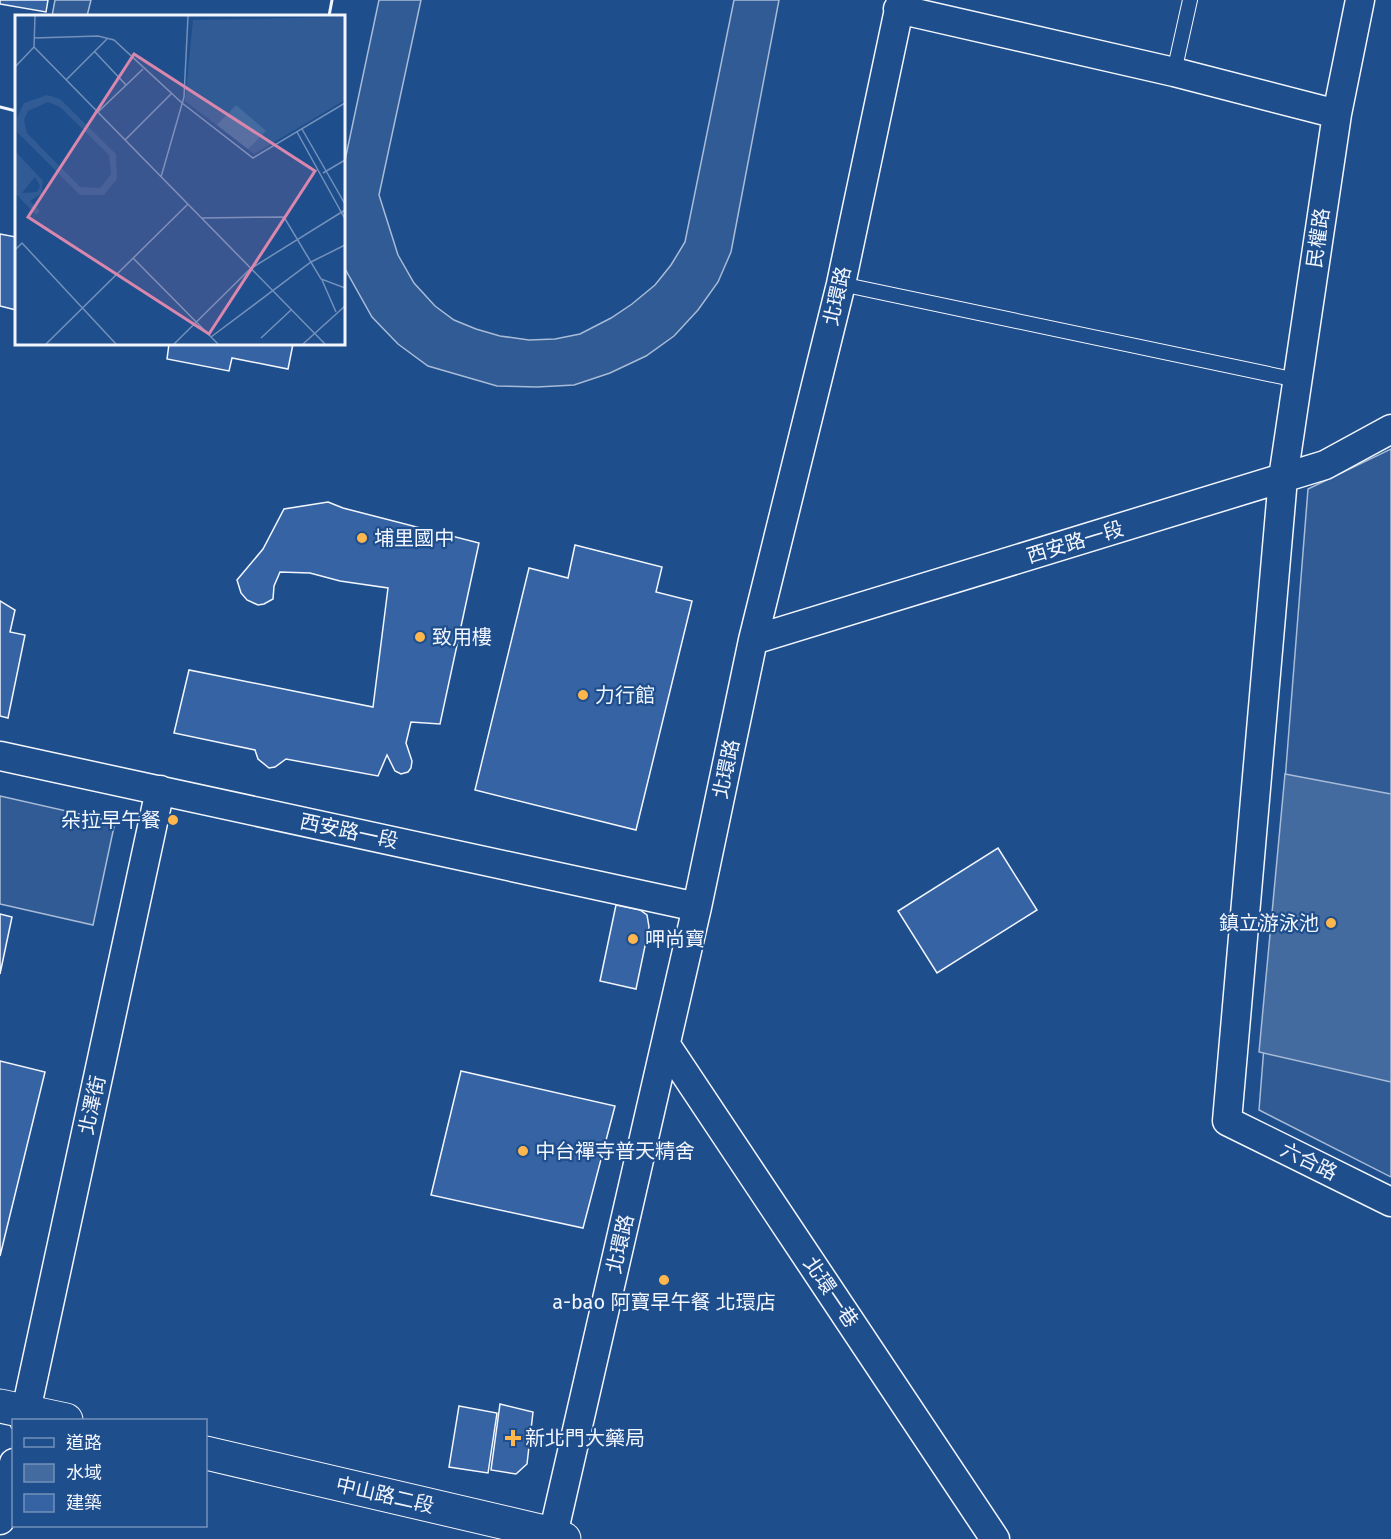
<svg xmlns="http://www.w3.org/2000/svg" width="1391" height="1539" font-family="'Fira Sans','Noto Sans TC',sans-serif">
  <rect width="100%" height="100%" fill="#1f4e8c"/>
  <path fill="#305b95" stroke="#a8bbd7" stroke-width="1.5" d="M55 0H91L87 16H52Z
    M379 0H421L379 195 398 255 414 283 435 306 454 320 476 329 500 336 529 340 555 339 580 334 611 318 632 304 655 285 671 265 685 242 734 0H779L731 252 718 282 698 310 674 336 646 356 610 373 574 385 537 387 497 386 428 366 398 344 372 317 344 267V165Z
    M1391 449V1177L1259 1110 1308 489Z
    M0 796 115 822 93 925 0 904Z"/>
  <path fill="#446ba0" stroke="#a8bbd7" stroke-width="1.5" d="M1285 774 1391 794V1082L1259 1052Z"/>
  <path fill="#3563a3" stroke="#f2f6ff" stroke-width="1.5" d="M0 0H48L46 12 0 4Z
    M0 234 16 237V310L0 306Z
    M169 344H293L288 369 232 358 229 371 167 359Z
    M328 502 343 508 479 543 440 724 411 722 406 743 412 761 411 768 408 772 401 774 395 771 387 755 378 776 286 759 275 767 269 768 258 759 255 750 174 733 189 670 373 707 388 588 340 581 310 573 280 572 274 586 273 599 264 604 258 605 247 600 241 593 237 580 263 549 284 509Z
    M575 545 662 567 656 592 692 601 636 830 475 790 529 568 568 578Z
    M0 601 15 610 10 632 25 635 8 718 0 716Z
    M998 848 1037 910 937 973 898 911Z
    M616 905 640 910 647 915 649 927 636 989 600 981Z
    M0 914 12 917 0 974Z
    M0 1061 45 1072 0 1256Z
    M461 1071 615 1106 583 1228 431 1195Z
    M500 1404 533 1412 527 1464 516 1474 491 1470Z
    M459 1406 497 1413 488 1473 449 1467Z"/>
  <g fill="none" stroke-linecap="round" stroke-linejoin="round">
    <g stroke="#f2f6ff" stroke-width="16">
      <path id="service" d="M1174 72 1190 0
        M841 284 1297 380"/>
    </g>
    <g stroke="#f2f6ff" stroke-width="31">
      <path id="minor" d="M1360 0 1337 114 1283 478 1227 1121 1391 1202
        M898 9 1174 72 1337 114
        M753 640 1325 465 1391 429
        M0 756 697 907
        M666 1045 995 1539
        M24 1420 160 790
        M0 1520 14 1463
        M552 1539 697 907 753 640 841 284 901 0"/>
    </g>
    <g stroke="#f2f6ff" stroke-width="35">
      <path id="tertiary" d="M0 1406 66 1420
        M206 1453 553 1534 564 1539"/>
    </g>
    <use href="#service" stroke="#1f4e8c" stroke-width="14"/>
    <use href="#minor" stroke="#1f4e8c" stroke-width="28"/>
    <use href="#tertiary" stroke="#1f4e8c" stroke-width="33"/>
    <path stroke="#f2f6ff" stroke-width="3" d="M329 16 332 0
      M0 107 16 111"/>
  </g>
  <g fill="#ffb74d" stroke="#1f4e8c" stroke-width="2">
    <circle cx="362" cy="538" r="6"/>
    <circle cx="420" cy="637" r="6"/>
    <circle cx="583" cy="695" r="6"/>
    <circle cx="173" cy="820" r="6"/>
    <circle cx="1331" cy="923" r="6"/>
    <circle cx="633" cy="939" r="6"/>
    <circle cx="523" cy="1151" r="6"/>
    <circle cx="664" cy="1280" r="6"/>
    <path d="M510 1429h6v6h6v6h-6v6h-6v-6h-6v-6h6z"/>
  </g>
  <g text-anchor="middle" stroke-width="4.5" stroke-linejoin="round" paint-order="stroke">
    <g font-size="20" fill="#f2f6ff" stroke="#1f4e8c">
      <text transform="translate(1318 238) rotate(-82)" y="7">民權路</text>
      <text transform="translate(837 296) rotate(-77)" y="7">北環路</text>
      <text transform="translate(1075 542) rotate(-17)" y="7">西安路一段</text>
      <text transform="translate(726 769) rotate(-78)" y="7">北環路</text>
      <text transform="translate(349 831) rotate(12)" y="7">西安路一段</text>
      <text transform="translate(92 1105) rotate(-78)" y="7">北澤街</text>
      <text transform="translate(1309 1161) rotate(26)" y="7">六合路</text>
      <text transform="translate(620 1244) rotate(-77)" y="7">北環路</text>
      <text transform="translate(831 1292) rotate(56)" y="7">北環一巷</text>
      <text transform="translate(385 1495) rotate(13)" y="7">中山路二段</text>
    </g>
    <g font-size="20" fill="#f2f6ff" stroke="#1f4e8c" text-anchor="start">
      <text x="374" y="545">埔里國中</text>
      <text x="432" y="644">致用樓</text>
      <text x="595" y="702">力行館</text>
      <text x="161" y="827" text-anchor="end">朵拉早午餐</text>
      <text x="1319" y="930" text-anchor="end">鎮立游泳池</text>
      <text x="645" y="946">呷尚寶</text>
      <text x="535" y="1158">中台禪寺普天精舍</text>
      <text x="664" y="1309" text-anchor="middle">a-bao 阿寶早午餐 北環店</text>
      <text x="525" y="1445">新北門大藥局</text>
    </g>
  </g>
  <g transform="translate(15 15)">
    <rect width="330" height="330" fill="#1f4e8c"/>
    <path d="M330 2V85L239 139 170 86 178 5ZM32 80 45 84 101 139 102 164 89 180H65L2 117V103L9 88ZM33 87 45 92 94 140 96 159 85 173 65 172 12 118 9 105 13 96ZM0 136 28 166 26 179 15 186 25 196 21 200 0 178ZM20 162 25 171 22 177 7 178Z" fill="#305b95" fill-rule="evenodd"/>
    <path d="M221 90 251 116 233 134 202 110Z" fill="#446ba0"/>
    <path fill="none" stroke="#7391ba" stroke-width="1.5" d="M19 23 83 21 99 25 167 88 238 143 330 88M19 32 310 329M80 37 111 70M0 52 19 32 20 1M51 65 92 24M83 97 128 54M287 114 330 189M282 117 330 204M110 125 156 79M308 158 330 145M146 162 169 82 173 1M186 203 269 202 306 264 330 273M0 235 7 228 101 329M118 243 203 329M307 265 321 297M196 322 296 247 330 230M246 323 276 295M31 329 173 189M159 329 235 254 330 195M288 329 330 291"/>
    <path fill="#da87ad" fill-opacity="0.15" stroke="#da87ad" stroke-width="3" d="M119 39 300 156 194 319 13 202Z"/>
    <rect width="330" height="330" fill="none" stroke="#f2f6ff" stroke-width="3"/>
  </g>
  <rect x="12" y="1419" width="195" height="108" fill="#1f4e8c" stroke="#7391ba" stroke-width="1.5"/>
  <rect x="24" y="1438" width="30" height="9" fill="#1f4e8c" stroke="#7391ba" stroke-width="1.5"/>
  <text x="66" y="1449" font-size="18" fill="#f2f6ff">道路</text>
  <rect x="24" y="1464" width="30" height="18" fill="#446ba0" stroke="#7391ba" stroke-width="1.5"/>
  <text x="66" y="1479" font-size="18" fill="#f2f6ff">水域</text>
  <rect x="24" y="1494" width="30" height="18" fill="#3563a3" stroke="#7391ba" stroke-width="1.5"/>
  <text x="66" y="1509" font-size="18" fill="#f2f6ff">建築</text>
</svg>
